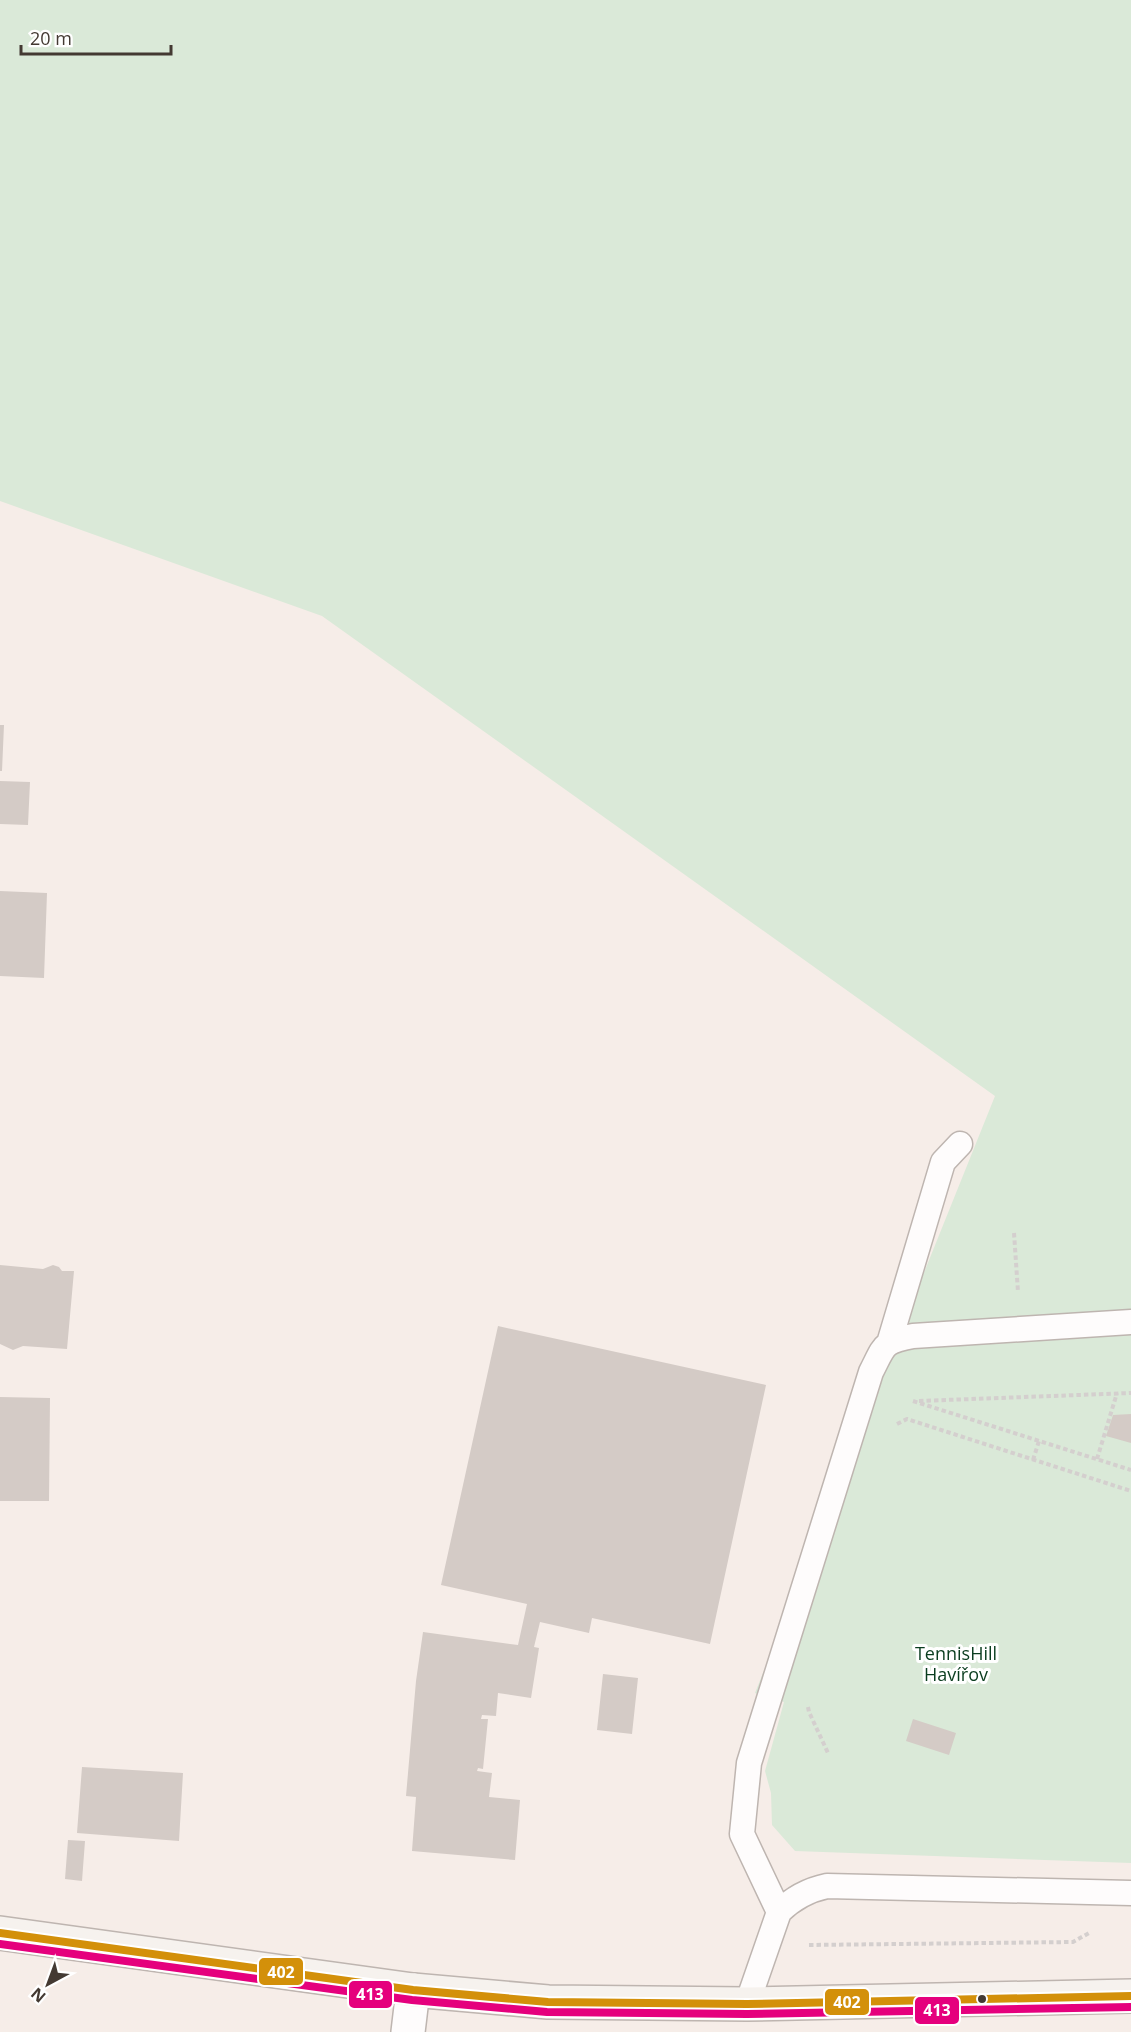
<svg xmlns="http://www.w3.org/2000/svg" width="1131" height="2032" font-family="'Open Sans',sans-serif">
  <rect width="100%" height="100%" fill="#f6ede8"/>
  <path fill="#dae9d8" d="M0 0H1131V1863L795 1851 772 1825 771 1793 765 1771 784 1702 755 1693 995 1096 322 616 0 501Z"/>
  <path fill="#d4cbc6" d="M0 725H4L2 771H0Z
    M0 781 30 782 28 825 0 824Z
    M0 891 47 893 44 978 0 976Z
    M0 1265 43 1269 53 1265 59 1267 62 1271H74L67 1349 23 1346 13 1350 0 1344Z
    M498 1326 766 1385 710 1644 592 1618 589 1633 540 1622 534 1647 539 1648 531 1698 498 1693 496 1716 482 1715 481 1719H488L483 1769 478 1768 477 1771 492 1773 489 1797 520 1800 515 1860 412 1851 416 1797 406 1796 416 1681 423 1632 518 1645 527 1604 441 1585Z
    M0 1397 50 1398 49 1501H0Z
    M1131 1414V1443L1106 1436 1113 1415Z
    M603 1674 638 1678 632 1734 597 1730Z
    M913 1719 956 1733 949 1755 906 1741Z
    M82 1767 183 1773 179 1841 77 1833Z
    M68 1840 85 1841 82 1881 65 1879Z"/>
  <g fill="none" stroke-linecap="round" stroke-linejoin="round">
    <g stroke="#beb5b0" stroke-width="27">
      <path id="lane" d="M890 1340 943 1162 960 1144
        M779 1912 742 1834 749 1763 871 1372C885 1345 882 1342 913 1336L1131 1322
        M747 2004 779 1912C793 1898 808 1890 827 1886L1131 1893"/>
    </g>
    <g stroke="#beb5b0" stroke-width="36">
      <path id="street" d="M408 2032 413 1990"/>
    </g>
    <g stroke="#beb5b0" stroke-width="36">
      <path id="secondary" d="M0 1933 413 1990 548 2002 747 2004 1131 1996"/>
    </g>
    <path stroke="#d4cfce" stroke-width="4" stroke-dasharray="4.5 3" stroke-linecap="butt" d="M1014 1233 1018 1292
      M913 1401 1131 1470
      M919 1401 1131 1393
      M897 1424 907 1419 1131 1491
      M1097 1459 1117 1393
      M1033 1460 1039 1441
      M808 1707 809 1712 828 1753
      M809 1945 1073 1942 1089 1933"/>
    <use href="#lane" stroke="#fefcfc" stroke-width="24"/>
    <use href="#street" stroke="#fefcfc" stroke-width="33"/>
    <use href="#secondary" stroke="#f6f2ee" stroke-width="33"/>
    <g stroke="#fff" stroke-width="12">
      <path id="bus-1" d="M0 1933 413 1990 548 2002 747 2004 1131 1996"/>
    </g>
    <g stroke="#fff" stroke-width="12">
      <path id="bus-2" d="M0 1944 412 2000 547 2012 747 2014 1131 2007"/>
    </g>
    <use href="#bus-1" stroke="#d3900a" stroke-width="8"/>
    <use href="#bus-2" stroke="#e5007d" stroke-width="8"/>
  </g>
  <circle fill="#433932" stroke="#fff" stroke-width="2" cx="982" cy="1999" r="5"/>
  <g text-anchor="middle" stroke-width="6" stroke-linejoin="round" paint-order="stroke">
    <g font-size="18" fill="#0a3d1f" stroke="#fff">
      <text x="956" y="1660">TennisHill<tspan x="956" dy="21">Havířov</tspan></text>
    </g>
  </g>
  <g stroke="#fff" stroke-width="2">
    <rect x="258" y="1957" width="46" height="29" rx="6" fill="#d3900a"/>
    <rect x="348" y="1980" width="45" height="29" rx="6" fill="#e5007d"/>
    <rect x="824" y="1988" width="46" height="28" rx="6" fill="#d3900a"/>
    <rect x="914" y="1996" width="46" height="29" rx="6" fill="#e5007d"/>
  </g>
  <g font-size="16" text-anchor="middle" font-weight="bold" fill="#fff">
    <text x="281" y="1978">402</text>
    <text x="370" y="2000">413</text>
    <text x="847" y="2008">402</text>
    <text x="937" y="2016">413</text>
  </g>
  <g transform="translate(48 1984) rotate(221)" stroke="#ffffff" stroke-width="4.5" paint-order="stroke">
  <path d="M0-4.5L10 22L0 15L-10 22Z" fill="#433932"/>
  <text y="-9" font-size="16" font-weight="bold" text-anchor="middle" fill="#433932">N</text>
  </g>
  <path d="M21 45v9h150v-9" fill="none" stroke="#433932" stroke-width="3"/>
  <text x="30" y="45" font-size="18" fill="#433932" stroke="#ffffff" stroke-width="4.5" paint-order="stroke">20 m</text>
</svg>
